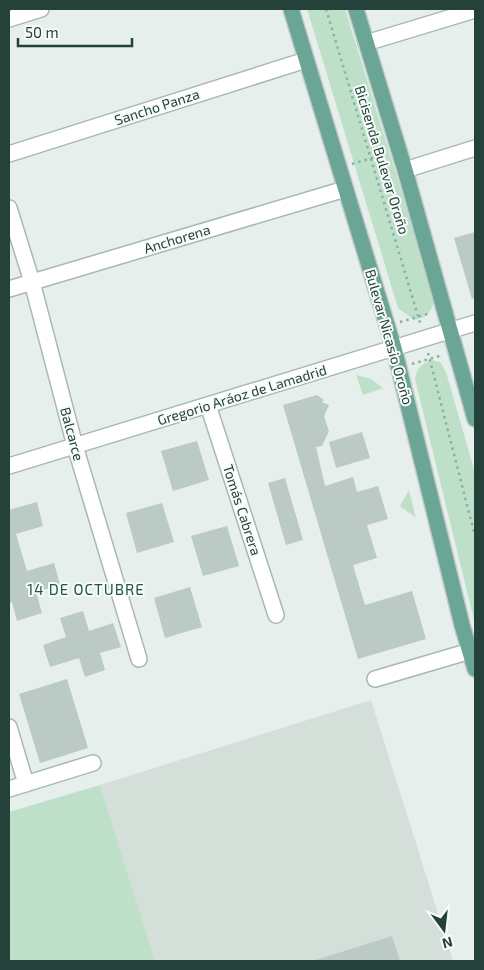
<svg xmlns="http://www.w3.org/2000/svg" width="484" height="970" font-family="'Exo 2',sans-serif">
  <rect width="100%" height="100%" fill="#e6efeb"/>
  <path fill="#d4dfda" d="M371 700 453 961H155L100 785Z"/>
  <path fill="#bfe0c8" d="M307 9H345L435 299C431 312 428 317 414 320L398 308Z
    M432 360 440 362 446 372 475 473V624L415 379C417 368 421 364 432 360Z
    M356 375 371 379 383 388 363 395Z
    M409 490 416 518 400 506Z
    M100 785 155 961H9V812Z"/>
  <path fill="#bbcac4" d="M475 232V298L472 299 454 238Z
    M317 395 324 400 322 402 329 405 324 416 329 431 322 446 316 447 325 486 353 477 357 492 378 486 388 519 367 525 377 558 353 565 365 605 412 591 426 639 358 659 283 405Z
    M362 432 370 458 336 468 329 442Z
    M197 441 209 480 173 491 161 451Z
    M285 478 303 540 286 545 268 483Z
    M37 502 43 526 16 534 27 571 54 563 60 585 36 592 42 613 17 621 12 602 9 603V510Z
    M162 503 174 542 137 553 126 513Z
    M227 526 239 566 203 576 191 536Z
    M190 587 202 627 165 638 154 598Z
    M83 611 89 631 113 623 121 647 100 653 105 670 85 677 79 658 50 667 43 645 66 637 60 618Z
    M67 679 88 748 40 763 19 694Z
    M392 936 400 961H313Z"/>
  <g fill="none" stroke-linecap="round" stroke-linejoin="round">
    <g stroke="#a8b8b2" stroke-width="18">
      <path id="minor" d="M9 19 41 9
        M366 43 475 10
        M9 154 306 60
        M405 170 475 148
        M9 208 32 282 75 446 139 659
        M9 289 345 189
        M208 405 276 615
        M9 466 475 323
        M375 679 470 651
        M9 727 26 784
        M9 789 93 763"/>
    </g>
    <g stroke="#c2cac8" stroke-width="18">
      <path id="major" d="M291 9 394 348 462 625 475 669
        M356 9 405 170 475 419"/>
    </g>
    <path stroke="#86b3a5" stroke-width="2.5" stroke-dasharray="2.5 4" stroke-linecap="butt" d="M326 9 421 326
      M352 164 385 154
      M400 322 431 313
      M428 353 475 536
      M412 364 443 355"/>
    <use href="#minor" stroke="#fff" stroke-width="15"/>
    <use href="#major" stroke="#6aa596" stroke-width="15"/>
  </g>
  <g text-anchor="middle" stroke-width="4" stroke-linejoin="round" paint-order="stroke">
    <g font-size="14" fill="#24423a" stroke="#f7fbf9">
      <text transform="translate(157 107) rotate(-18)" y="5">Sancho Panza</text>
      <text transform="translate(382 160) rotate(73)" y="5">Bicisenda Bulevar Oroño</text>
      <text transform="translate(177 239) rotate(-17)" y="5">Anchorena</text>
      <text transform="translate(389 337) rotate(74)" y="5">Bulevar Nicasio Oroño</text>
      <text transform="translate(242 395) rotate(-17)" y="5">Gregorio Aráoz de Lamadrid</text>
      <text transform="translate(72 434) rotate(75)" y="5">Balcarce</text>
      <text transform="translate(242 510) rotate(72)" y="5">Tomás Cabrera</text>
    </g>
    <g font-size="15" letter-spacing="1" fill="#1f5548" stroke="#f7fbf9">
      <text x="86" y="595">14 DE OCTUBRE</text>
    </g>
  </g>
  <rect width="484" height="970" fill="none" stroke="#24423a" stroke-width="20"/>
  <g transform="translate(444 930) rotate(165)" stroke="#f7fbf9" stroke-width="4" paint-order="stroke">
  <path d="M0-4L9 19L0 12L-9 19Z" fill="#24423a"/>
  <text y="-8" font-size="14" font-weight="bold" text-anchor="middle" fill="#24423a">N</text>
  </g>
  <path d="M18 38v8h114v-8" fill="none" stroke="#24423a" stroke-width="2.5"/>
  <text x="25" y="38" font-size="15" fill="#24423a" stroke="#f7fbf9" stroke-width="4" paint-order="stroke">50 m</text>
</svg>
